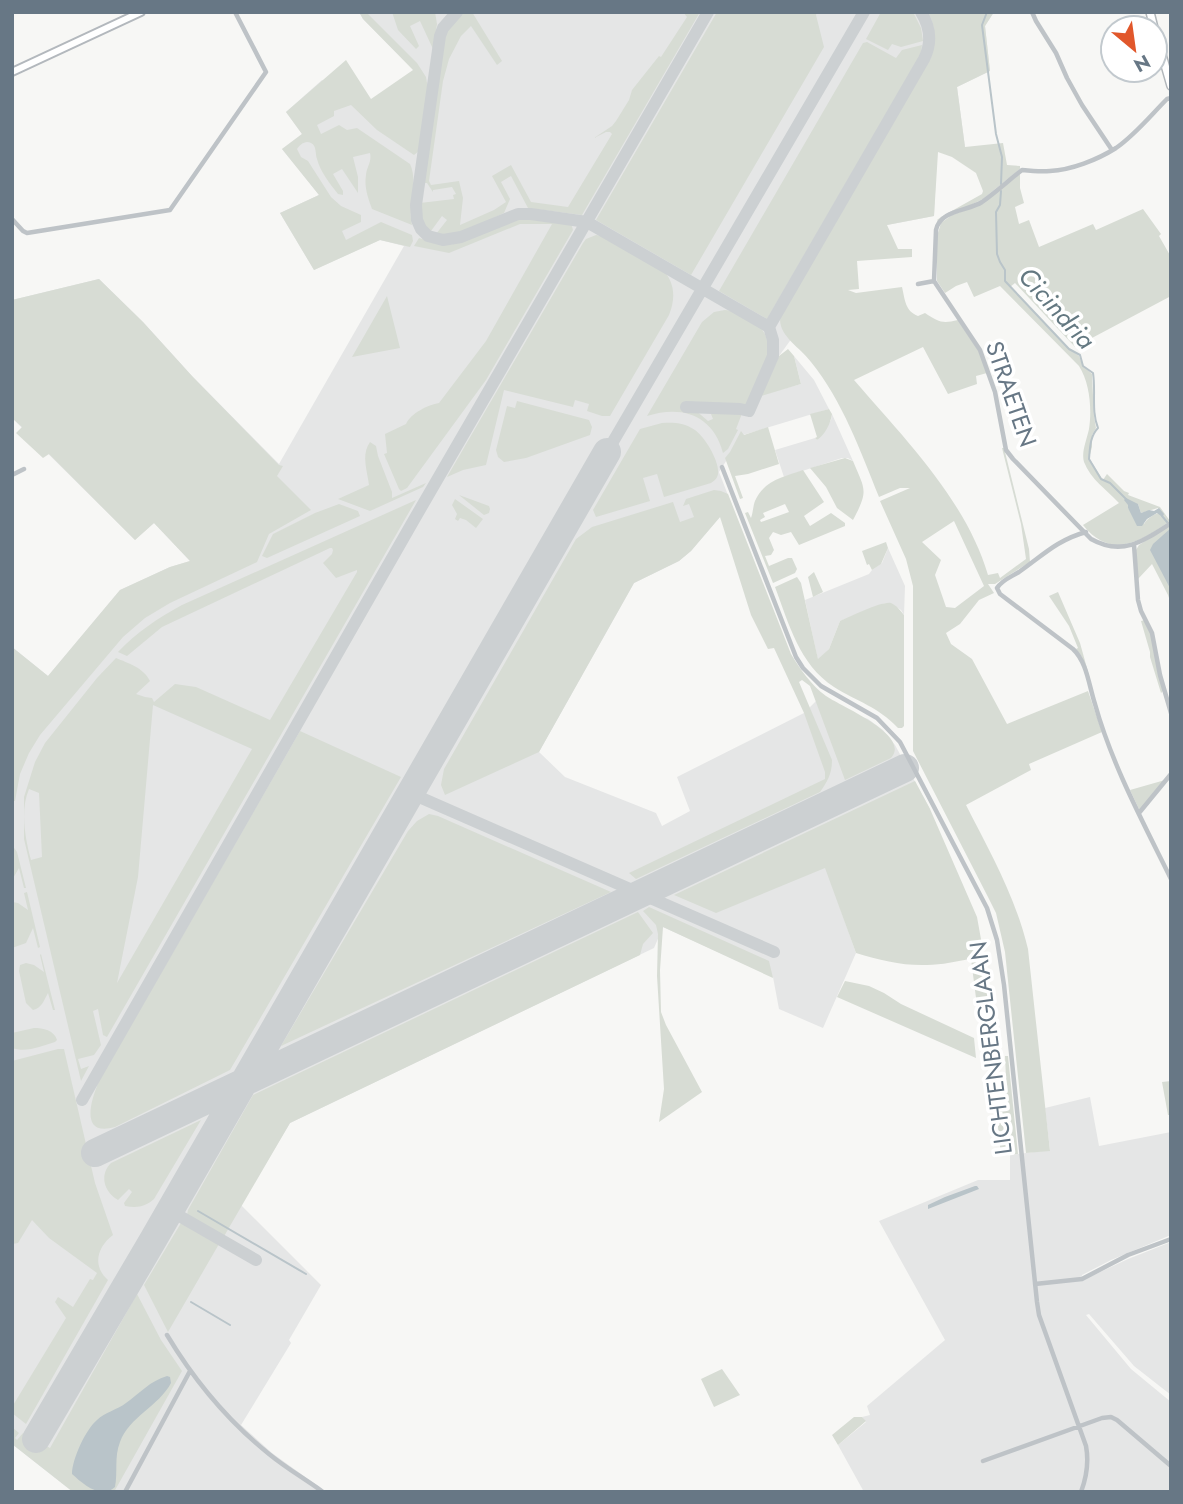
<svg xmlns="http://www.w3.org/2000/svg" width="1183" height="1504" font-family="Jost,sans-serif">
  <rect width="100%" height="100%" fill="#f7f7f5"/>
  <path fill="#e5e6e6" d="M359 12H994L985 26 990 71 957 87 965 147 937 152 934 216 887 225 800 327 779 356 761 395 801 384 794 356 814 380 829 409 743 435 719 472 733 508 720 517 691 551 679 561 634 583 539 752 565 777 656 813 662 826 690 811 677 777 804 713 816 701 868 719 883 730 895 745 930 809 822 857 856 953 823 1028 779 1009 773 977 663 927 654 948 290 1123 241 1205 321 1285 289 1340 291 1343 241 1425 272 1453 326 1492H73L12 1444V647L48 676 120 590 170 567 190 561 154 523 135 540 12 418V300L99 279 143 322 192 376 279 464 404 246 380 240 314 270 280 213 319 195 282 149 302 134 286 112 322 80 393 133 416 72 363 19Z
    M832 414 853 461 848 458H842L784 477 775 450 815 438 817 440 831 420Z
    M888 548 905 586 904 615 901 610 890 603 882 604 840 621 829 649 818 660 805 600 869 574 872 570 882 563Z
    M1090 1097 1099 1146 1171 1132V1235L1111 1260 1082 1275 1081 1281 1128 1259 1171 1242V1395L1134 1366 1089 1314 1086 1315 1131 1369 1171 1402V1492H864L838 1445 866 1422 862 1417 870 1415 867 1406 945 1340 879 1221 978 1180H1010V1155L1050 1150 1045 1108Z"/>
  <path fill="#d7dcd4" fill-rule="evenodd" d="M359 12H366L417 63 426 77 428 89 419 151 414 155 377 130 351 105 334 111V116L317 125 321 134 339 125 347 130 357 128 410 164C419 184 407 204 412 225L372 209C368 198 364 187 366 175 367 166 372 162 370 153L353 157 358 177V193L342 169 333 174 343 191V195L338 194C330 184 320 171 317 159 315 154 317 146 311 143 305 140 300 145 297 149L301 157 308 161 331 197 341 206 361 215V222L342 231 346 240 381 222 412 235 413 241 410 247 380 240 314 270 280 213 319 195 282 149 302 134 286 112 346 60 371 99 413 70 363 19Z
    M392 12H435L437 24 433 49 420 21 410 26 419 46 416 49 398 30Z
    M463 12H472L502 61 497 65 471 26 461 36 449 59 443 81 429 181 431 185 459 181 463 198 460 225 494 210 506 202 492 176 511 165 531 202 568 207 612 134 610 132H606L594 138 612 126 616 121 629 100 632 90 659 56 661 57 687 17 683 12H700L582 215 528 208 511 176 501 182 510 199 504 213 459 234 449 237 436 234 447 220 442 216 431 231C420 225 419 215 420 203L454 199 453 195 456 194 452 187 433 190V192L427 183H424L444 38 449 28Z
    M717 12H817L816 15 824 47 691 275 596 220Z
    M881 12H913L921 28 923 41 901 47 892 44 888 50 866 39Z
    M928 12H994L985 26 990 71 957 87 965 147 1003 143 1007 165 1020 166V169L983 199 938 221 937 220 941 217 982 194 983 191 976 173 952 157 938 152 934 216 887 225 898 249H912V257L857 261 859 289 848 290 856 293 902 287C905 300 905 311 918 316L925 313C939 322 942 324 958 320L980 353 987 373 976 376 977 384 948 394 923 347 854 380C904 438 966 500 988 575L998 573 1000 578 1026 559 1021 524 1002 448H1004L1029 549 1030 562 995 584H988L994 593 979 600 960 624 946 633 951 644 972 659 1007 724 1088 691 1102 732 1029 764 1031 770 966 805C990 852 1016 898 1028 949L1050 1151 1026 1153 1005 952 996 913 988 897 913 751V586L906 559 880 501 910 488H900L879 497C860 450 843 402 811 362 800 347 775 334 781 314L931 57C936 42 936 26 928 12ZM954 521 984 586 955 608 946 607 935 575 941 560 922 542Z
    M867 42 896 58 902 50 922 45 921 52 918 59 767 319 719 291 863 43Z
    M1020 174V188L1024 203 1015 207 1019 224 1029 220 1039 247 1093 224 1096 230 1143 209 1161 234 1159 236 1171 257V296L1075 347 1015 283 1010 287 1069 349 1079 356 1083 366 1092 374 1094 417 1096 428 1092 435V447L1089 458 1103 480 1107 474 1124 491 1129 493 1128 495 1160 507 1170 521C1140 542 1111 560 1083 525L1119 503C1106 489 1091 480 1084 462 1081 452 1087 439 1089 429 1092 410 1090 383 1079 366L1000 286 974 297 967 282 956 286 945 293 937 281V236L941 223 952 215 979 205ZM1138 504 1141 513 1158 508 1161 512C1155 514 1148 517 1144 524L1128 508 1129 505Z
    M518 218 571 223 573 230 486 380 407 488 401 491 399 489 384 454 387 453 385 434 406 424C411 413 428 405 439 403L486 341 552 224H520L449 253 414 246 419 238 442 245 454 244Z
    M596 235 608 237 661 268C675 281 676 298 669 315L610 416H602L587 411 589 404 575 400 573 407 504 390 486 465 463 470 447 477 583 243 586 239Z
    M99 279 143 322 192 376 279 465 283 466 277 476 311 510 269 534 257 562 170 603 145 618 123 637 40 735 29 753 20 774 15 801H12V647L48 676 120 590 170 567 190 561 154 523 135 540 49 454 43 458 16 433 22 427 12 418V300Z
    M387 296 400 348 352 357Z
    M725 310C735 311 742 315 751 320 786 341 758 379 746 405L693 403 682 404 684 411 694 409 708 421 713 419 711 414 713 412 741 414V416L736 429 738 430 728 449 723 453C713 415 682 405 647 416L702 322 714 312Z
    M788 349 794 356 801 384 761 396 779 356Z
    M517 401 589 420 592 427 590 435 526 458 504 462 498 457 496 450 507 406 515 408Z
    M829 409 832 414C831 423 824 436 817 440L815 438 817 437 810 414Z
    M662 423C674 422 685 423 695 430 705 437 720 462 718 474 717 479 715 480 711 483L664 497 657 474 643 478 650 501 596 517 593 510 640 429Z
    M768 427 779 464 748 474 735 476 743 498 740 499 725 458 730 452 741 431 744 435Z
    M370 442 376 446 378 456 392 492V498L426 483 423 487 370 511 338 499 369 485C367 470 361 455 370 442Z
    M845 458 853 461C865 490 869 490 853 520L837 508 826 487 810 468Z
    M803 470 824 502 804 516 810 526 831 513 845 523V526L799 545 791 532 781 535 773 532 769 538 774 550 771 555 765 556 769 566 788 558H792L797 569 795 573 773 583 745 513 748 512 751 518C753 513 753 506 755 501 764 480 784 477 803 470ZM785 504 789 512 761 522 760 520 765 517 763 513Z
    M714 490 721 491 728 494 791 654C800 669 811 685 826 696 840 706 912 735 891 758L845 780 810 686 802 680 799 682 832 760C832 773 828 781 820 792L636 879 629 873 825 779V772L804 713 774 648 768 649 751 615 720 517 691 551 679 561 634 583 539 752 445 795 441 785 444 769 576 539 592 527 673 502 680 522 694 517 689 504 683 506 686 499Z
    M459 495 489 506 490 509 489 513 484 515Z
    M455 499 483 519 476 528 466 520 460 518 458 521 455 519 457 514 452 505Z
    M416 500 107 1037 103 1035 98 1009 93 1011 101 1045 94 1055 78 1059 81 1069 89 1066 81 1081 24 839V797L35 762 45 743 97 678 116 658C128 663 144 668 150 681L136 694 145 697 152 698 154 702 175 684 196 687 270 720 357 572V570L336 578 323 563 332 554 333 550 332 548H330L162 627 127 656 118 652C137 632 158 618 182 605ZM153 705 252 749 117 983 138 877ZM29 789 39 793 42 857 31 860C25 838 20 810 29 789Z
    M339 504 358 511 360 516 267 558 262 556 273 534 315 513Z
    M1171 525V604L1168 595 1152 564 1138 579 1136 550 1139 545Z
    M886 542 888 548 881 564 872 570 869 564 867 565 862 551Z
    M814 572 823 592 813 597 808 577Z
    M797 577 801 583 818 659 829 649 840 621C850 617 881 601 891 603 896 605 901 611 904 615V726L902 728H898C877 706 858 702 834 687 799 664 789 624 775 587Z
    M1058 592 1080 643 1090 679H1088L1082 657 1076 649 1078 648 1069 626 1049 596Z
    M1145 620 1151 632 1163 691 1161 693 1150 657V652L1141 621Z
    M300 731 401 777 230 1070 115 1127C79 1137 91 1100 99 1081Z
    M1165 780 1140 810 1139 809 1130 790Z
    M915 781 930 809 977 917 986 967 992 1024 985 1029H980L971 959C957 961 942 965 927 965 903 966 880 960 856 953L825 868 716 913 674 895Z
    M429 814 438 816 611 892 281 1046 408 831 417 821Z
    M12 845 17 852 26 888H24L19 868 12 880Z
    M27 892 40 947 38 948 33 928 26 943 12 948V902L18 903 28 910 24 893Z
    M649 907 769 961 773 978 663 927 660 970 661 1012 666 1025 702 1092 659 1122 664 1089 657 976 658 934 656 925 643 911Z
    M638 912 653 933 643 944 640 955 290 1123 223 1238 188 1218 187 1215 188 1210 253 1095Z
    M41 954 55 1010H53L48 993C44 1000 42 1008 33 1010L26 1003 19 971 20 965 26 963 34 965 44 972 40 955Z
    M845 981 869 986 884 993 901 1004 974 1038 976 1058 837 997Z
    M34 1028C43 1028 54 1030 57 1040L55 1042C41 1046 27 1053 12 1048V1033Z
    M58 1049H64L95 1183 113 1235C97 1247 92 1266 108 1280L26 1424 12 1413V1407L66 1318 55 1302 58 1297 73 1307 90 1279 93 1280 97 1273 49 1238 32 1220 18 1243 12 1244V1061Z
    M1005 1056H1008L1018 1154 1001 1156 992 1068 1006 1078Z
    M1171 1081V1115H1168L1162 1082Z
    M201 1120 154 1199C145 1207 137 1208 125 1206L124 1203 132 1192 129 1189 118 1200C104 1192 99 1175 111 1163Z
    M181 1223H183L219 1244 168 1332 144 1285Z
    M137 1294 161 1340 182 1371 114 1492H73L12 1444V1427L19 1433 15 1438 17 1440 23 1433 50 1448Z
    M722 1369 740 1395 714 1407 701 1379Z
    M854 1417H862L866 1421 838 1445 832 1435Z"/>
  <path fill="#b9c4c9" d="M1126 498 1138 504 1141 513 1149 510 1154 511 1159 508 1164 514 1163 516H1161L1157 513 1147 519 1142 526H1137L1128 508V505L1124 500Z
    M1171 528V590L1150 550 1153 544Z
    M975 1186H977L979 1189 928 1209V1205L945 1197Z
    M167 1376 170 1377 171 1383C159 1406 129 1417 120 1442 114 1457 118 1472 115 1487 101 1500 83 1484 72 1474 72 1459 86 1429 97 1420 105 1412 117 1410 126 1403 140 1393 150 1381 167 1376Z"/>
  <g fill="none" stroke-linecap="round" stroke-linejoin="round">
    <path stroke="#b9c4c9" stroke-width="2" d="M987 12 982 25 996 134 1002 157 1001 184
      M1001 191 1000 205 996 212 997 254 1000 262 1005 270V281L1069 349 1080 355 1083 366 1093 373C1096 391 1091 411 1098 428 1090 436 1090 448 1089 459L1101 479 1110 483 1127 500
      M1162 516 1167 522
      M198 1211 306 1274
      M191 1302 230 1325"/>
    <path stroke="#ccd0d2" stroke-width="12" d="M457 12 443 28 440 36 416 205 417 220 421 229 428 236 443 240 461 237 518 214H531L587 222 769 327 773 340V356L749 411 740 409 686 407
      M769 327 924 59C932 43 931 28 921 12
      M607 452 864 12
      M410 793 774 952
      M82 1100 415 518 708 12
      M169 1210 256 1260"/>
    <path stroke="#ccd0d2" stroke-width="28" d="M95 1153 905 768
      M36 1439 153 1240 607 452"/>
    <g stroke="#b3b8bd" stroke-width="10">
      <path id="secondary" d="M12 72 141 12"/>
    </g>
    <g stroke="#b2b7bb" stroke-width="10">
      <path id="primary" d="M1150 12 1154 28
        M1155 30 1171 86"/>
    </g>
    <path stroke="#bec3c7" stroke-width="4.5" d="M1032 12 1036 21 1056 53 1067 78 1082 105 1112 150
      M1171 98 1167 99C1151 115 1135 135 1116 148 1097 160 1071 170 1050 171 1041 172 1031 171 1022 170 1009 180 996 192 982 202 968 211 940 210 936 230L934 281 980 350 995 392 1006 450 1013 459 1091 539C1123 557 1145 540 1171 523
      M12 219 23 231 27 233 170 210 266 72 235 12
      M918 284 934 281
      M722 467 796 657 803 668 821 686 877 718 900 742 987 908 997 940 1004 985 1037 1302 1039 1315 1086 1446C1089 1462 1087 1476 1081 1492
      M12 475 24 469
      M1086 532C1057 540 1042 556 1019 572 1011 577 1002 580 997 588L1000 594 1073 649C1087 662 1089 686 1095 704 1112 765 1143 822 1171 879
      M1134 545 1138 600 1141 611 1152 633 1160 675 1171 713
      M1139 813 1171 774
      M1035 1284 1082 1279 1128 1255 1171 1239
      M167 1335C194 1380 228 1421 269 1454 286 1468 305 1479 323 1492
      M983 1461 1102 1418 1111 1417 1117 1420 1171 1466
      M125 1492 190 1371"/>
    <use href="#secondary" stroke="#fff" stroke-width="6"/>
    <use href="#primary" stroke="#fff" stroke-width="7"/>
  </g>
  <g text-anchor="middle" stroke-width="7" stroke-linejoin="round" paint-order="stroke">
    <g font-size="24" fill="#677785" stroke="#fff">
      <text transform="translate(1011 394) rotate(71)" y="8">STRAETEN</text>
      <text transform="translate(991 1048) rotate(-97)" y="8">LICHTENBERGLAAN</text>
    </g>
    <g font-size="26" font-style="italic" fill="#637881" stroke="#fff">
      <text transform="translate(1057 308) rotate(48)" y="9">Cicindria</text>
    </g>
  </g>
  <rect width="1183" height="1504" fill="none" stroke="#677785" stroke-width="28"/>
  <g transform="translate(1134 49) rotate(151)"><circle r="33" fill="#ffffff" stroke="#c2c9ce" stroke-width="2"/>
  <path d="M0-5L12 26L0 18L-12 26Z" fill="#e1572b"/>
  <text y="-10" font-size="19" font-weight="bold" text-anchor="middle" fill="#677785">N</text>
  </g>
</svg>
